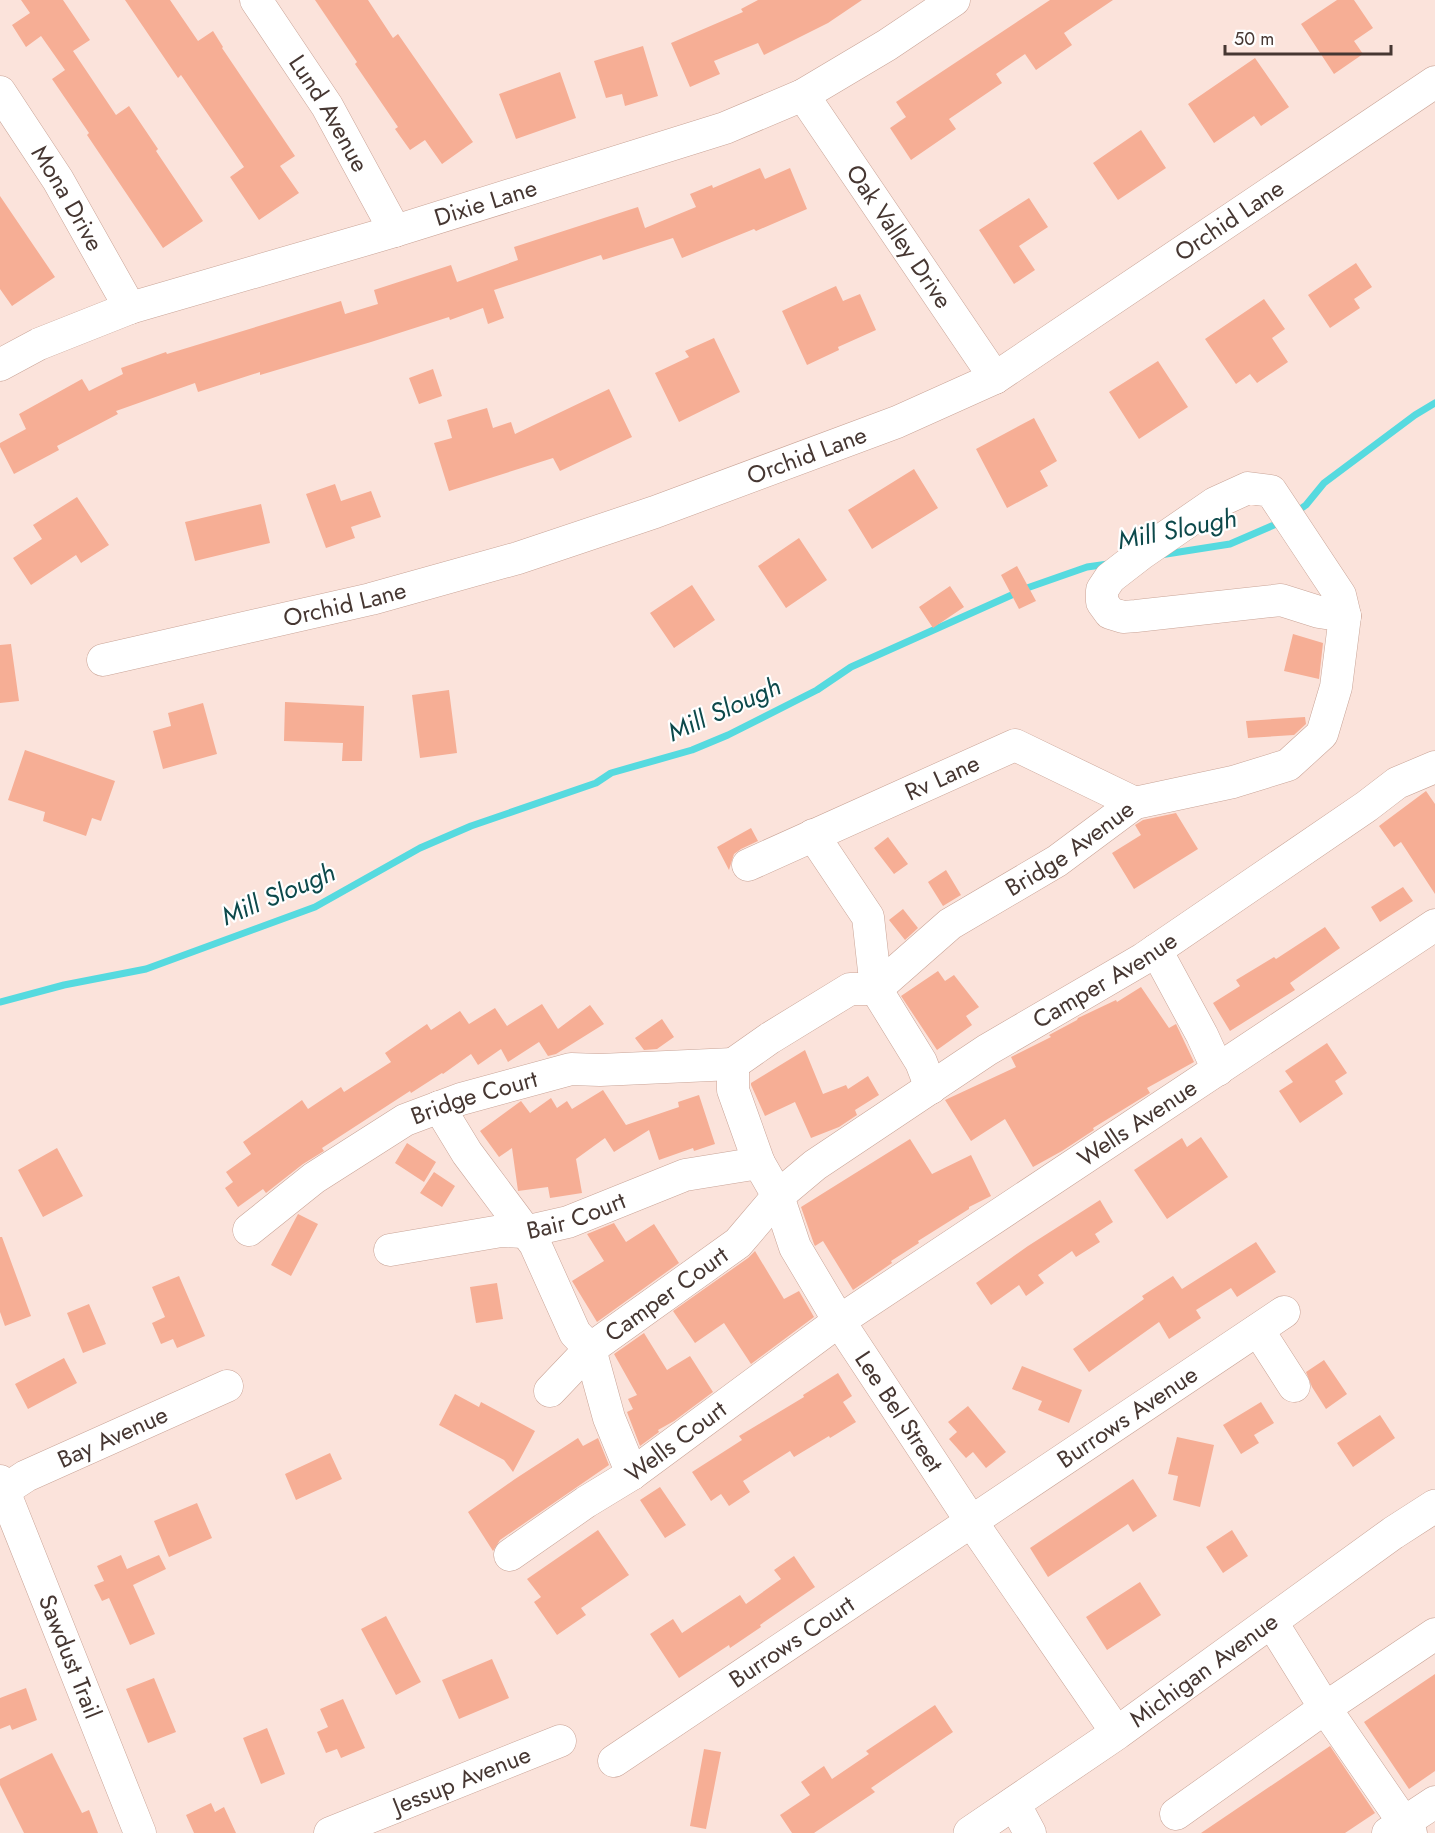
<svg xmlns="http://www.w3.org/2000/svg" width="1435" height="1833" font-family="Jost,sans-serif">
  <rect width="100%" height="100%" fill="#fbe3db"/>
  <g fill="none" stroke-linecap="round" stroke-linejoin="round">
    <path stroke="#56dadf" stroke-width="7" d="M1296 512 1306 505 1324 483 1415 415 1435 403
      M1160 555 1230 544 1281 522
      M0 1002 64 985 146 969 315 907 420 848 471 826 596 783 611 773 692 750 728 735 817 690 851 667 1027 588 1087 567 1108 564"/>
  </g>
  <path fill="#f6ae95" d="M21 0H63L90 40 73 51 116 115 129 106 158 149 156 151 203 221 163 248 87 135 89 133 52 79 65 70 41 36 26 47 12 25 30 13Z
    M125 0H170L198 41 213 31 223 47 222 48 295 156 280 166 299 193 259 220 230 177 244 167 181 75 178 78Z
    M315 0H368L393 38 398 34 473 142 442 164 425 140 410 150 395 129 398 127 355 64 357 62Z
    M758 0H862L828 23 764 55 758 43 714 61 720 74 690 87 671 43 743 12 741 9Z
    M1050 0H1113L1064 33 1072 45 1036 70 1025 54 996 74 1002 83 949 119 956 129 911 160 890 128 906 117 896 102Z
    M1337 0H1354L1373 28 1354 41 1363 54 1334 74 1301 24Z
    M643 46 658 96 625 106 622 94 606 98 594 61Z
    M1255 58 1289 107 1261 126 1254 116 1214 143 1188 104Z
    M560 72 576 118 516 139 499 94Z
    M1141 130 1166 168 1118 200 1093 163Z
    M760 168 765 179 790 168 807 209 756 231 754 229 682 258 673 238 603 260 601 255 494 290 504 318 488 324 483 308 450 320 449 317 371 342 260 375V372L198 392 195 383 116 411 118 414 57 446 59 450 14 474 0 447V443L26 429 19 414 82 379 89 391 123 374 121 368 166 352 167 354 341 301 345 314 378 304 374 290 451 265 457 282 518 260 514 247 638 207 645 228 696 207 690 194 712 185 713 188Z
    M0 196 55 277 12 306 0 289Z
    M1029 198 1048 227 1019 246 1035 270 1014 284 979 230Z
    M1356 263 1372 287 1354 299 1360 308 1330 328 1308 295Z
    M836 286 843 301 860 294 876 330 838 347 839 350 807 365 782 311Z
    M1264 299 1285 329 1272 338 1288 362 1257 383 1250 374 1236 384 1205 339Z
    M714 338 740 392 679 422 655 373 689 357 685 351Z
    M1158 361 1188 407 1139 439 1109 392Z
    M433 369 442 396 419 404 409 378Z
    M609 389 632 437 560 471 553 458 449 491 434 443 452 438 447 420 487 408 493 428 511 422 515 434Z
    M1034 418 1057 461 1040 471 1048 486 1007 508 976 449Z
    M914 469 938 508 872 549 848 510Z
    M335 484 341 501 371 491 381 517 351 527 355 538 326 548 306 494Z
    M77 497 109 545 81 563 76 555 31 585 13 558 42 539 33 525Z
    M261 504 270 543 195 561 185 522Z
    M799 538 827 580 786 608 758 566Z
    M1017 566 1036 601 1019 609 1001 575Z
    M692 585 715 620 674 648 650 613Z
    M950 586 964 607 933 628 919 607Z
    M1293 634 1323 643 1319 679 1284 671Z
    M11 644 19 701 0 703V645Z
    M449 690 457 753 420 758 412 695Z
    M285 702 364 706 362 761H342L343 743 284 741Z
    M203 703 217 754 163 769 153 731 171 726 168 713Z
    M1305 717 1306 724 1294 735 1248 738 1246 721Z
    M25 750 115 781 101 821 92 818 86 836 43 821 45 812 8 800Z
    M1426 791 1435 804V894L1401 842 1394 847 1379 826Z
    M1176 813 1198 849 1134 889 1112 853 1141 835 1135 825 1143 820Z
    M751 828 758 841 741 849 734 854 729 870 717 847Z
    M888 837 908 864 894 874 874 848Z
    M946 870 961 895 943 906 928 882Z
    M1403 887 1413 901 1380 922 1371 907Z
    M903 909 918 928 905 940 889 920Z
    M1325 927 1340 948 1290 983 1295 990 1230 1031 1213 1003 1240 986 1236 980 1274 957 1276 959Z
    M938 971 945 981 954 975 979 1007 966 1016 972 1025 937 1050 901 996Z
    M1141 987 1169 1028 1176 1024 1194 1062 1147 1088 1150 1093 1093 1128 1094 1130 1062 1151 1033 1167 1005 1119 971 1141 945 1100 1016 1067 1011 1057 1051 1037 1049 1035 1077 1020 1078 1018 1116 1000 1117 1002Z
    M542 1004 558 1029 590 1005 604 1024 556 1054 548 1056 539 1042 508 1062 501 1049 478 1065 471 1054 443 1074 442 1073 411 1093 410 1091 322 1148 324 1151 303 1164 266 1193 263 1189 238 1207 225 1188 233 1182 226 1172 251 1154 243 1142 302 1100 308 1109 341 1087 344 1092 391 1062 385 1053 427 1024 431 1030 460 1011 469 1024 495 1008 507 1026Z
    M662 1019 674 1037 657 1049 644 1050 635 1038Z
    M1327 1043 1347 1073 1335 1081 1343 1094 1300 1123 1279 1091 1293 1082 1285 1071Z
    M805 1050 823 1094 846 1085 848 1089 868 1076 879 1095 855 1110 857 1115 839 1127 811 1138 795 1102 765 1116 751 1085V1083Z
    M603 1090 626 1125 679 1107 678 1102 699 1095 715 1144 694 1151 693 1148 659 1160 649 1130 614 1152 605 1138 576 1159 582 1193 550 1198 548 1187 518 1191 512 1148 499 1157 480 1131 521 1101 530 1113 551 1098 557 1108 567 1101 572 1109Z
    M1201 1137 1228 1177 1167 1219 1134 1170 1182 1138 1187 1147Z
    M910 1139 932 1174 971 1155 991 1196 969 1207V1209L918 1241 919 1243 891 1261 892 1263 853 1290 823 1241 815 1246 814 1244 801 1207Z
    M407 1143 436 1162 424 1182 395 1163Z
    M57 1148 83 1196 43 1217 18 1170Z
    M434 1172 455 1186 442 1207 420 1193Z
    M1100 1200 1113 1222 1095 1234 1100 1242 1076 1257 1072 1251 1038 1275 1044 1283 1026 1296 1019 1285 991 1305 976 1283 1028 1246Z
    M298 1214 318 1224 291 1276 271 1265Z
    M614 1223 626 1242 654 1224 679 1263 597 1322 572 1281 604 1261 587 1234Z
    M0 1237H2L31 1316 5 1326 0 1312Z
    M1256 1242 1276 1272 1237 1297 1231 1288 1196 1310 1201 1318 1169 1339 1159 1322 1089 1372 1073 1349 1144 1299 1142 1296 1173 1276 1182 1289Z
    M755 1251 784 1299 799 1291 814 1317 751 1364 724 1323 695 1343 673 1311 748 1258Z
    M179 1276 205 1336 177 1348 173 1339 161 1344 152 1323 165 1317 152 1287Z
    M497 1283 503 1319 476 1323 470 1287Z
    M89 1304 106 1344 83 1353 67 1313Z
    M644 1333 667 1370 690 1356 713 1392 674 1421 658 1430 659 1432 640 1446 627 1412 633 1409 628 1399 637 1395 614 1354Z
    M64 1358 77 1383 28 1409 15 1384Z
    M1324 1360 1347 1394 1326 1409 1312 1387 1306 1372Z
    M1022 1366 1082 1390 1069 1423 1038 1410 1042 1401 1012 1389Z
    M838 1373 852 1396 843 1402 856 1422 830 1438 829 1436 794 1457 790 1451 743 1481 750 1492 729 1506 721 1494 711 1501 692 1472 742 1440 739 1436 804 1397 803 1395Z
    M455 1394 479 1407 481 1402 535 1431 513 1472 504 1460 439 1425Z
    M1261 1402 1274 1423 1254 1435 1259 1443 1241 1454 1223 1425Z
    M968 1406 1006 1452 986 1468 973 1452 966 1458 949 1439 957 1432 948 1422Z
    M1380 1415 1395 1438 1353 1467 1337 1443Z
    M1177 1437 1214 1445 1200 1507 1173 1500 1178 1476 1168 1474Z
    M578 1438 583 1446 598 1438 609 1465 500 1540 493 1551 468 1512 515 1479Z
    M330 1453 342 1479 296 1500 285 1474Z
    M1133 1479 1157 1516 1133 1532 1128 1524 1048 1577 1030 1548Z
    M660 1487 686 1525 665 1538 640 1500Z
    M197 1503 212 1538 169 1557 154 1521Z
    M598 1530 629 1575 581 1608 586 1615 557 1635 534 1602 541 1597 527 1579Z
    M1232 1530 1248 1556 1223 1573 1206 1547Z
    M121 1555 127 1569 159 1555 166 1569 133 1585 155 1634 130 1645 109 1598 102 1601 94 1585 104 1581 97 1566Z
    M794 1556 815 1587 760 1625 761 1627 730 1648 729 1645 679 1678 650 1634 673 1619 682 1633 740 1595 746 1604 781 1579 774 1570Z
    M1140 1582 1161 1615 1107 1650 1086 1617Z
    M386 1616 421 1682 396 1695 361 1629Z
    M492 1659 509 1698 459 1719 442 1680Z
    M1435 1674V1771L1409 1789 1364 1722Z
    M154 1678 176 1732 148 1743 126 1689Z
    M26 1688 37 1720 12 1730 10 1725 0 1729V1698Z
    M343 1699 365 1748 341 1758 337 1749 326 1753 317 1732 328 1727 320 1709Z
    M935 1705 953 1732 871 1788 875 1792 814 1833H792L780 1815 810 1795 801 1782 824 1766 832 1779 869 1754 866 1751Z
    M267 1728 285 1774 261 1784 243 1738Z
    M1330 1746 1375 1813 1345 1833H1201Z
    M704 1749 721 1752 706 1829 690 1826Z
    M52 1753 82 1813 89 1810 98 1833H24L0 1785V1779Z
    M211 1803 215 1812 224 1807 236 1833H194L186 1815Z"/>
  <g fill="none" stroke-linecap="round" stroke-linejoin="round">
    <g stroke="#c9a497" stroke-width="33">
      <g id="minor">
        <path id="s1" d="M256 0 327 106 395 231"/>
        <path id="s2" d="M0 92 58 180 130 308"/>
        <path id="s3" d="M803 95 995 378"/>
        <path id="s4" d="M0 365 39 344 130 308 395 231 725 128 803 95 887 45 954 0"/>
        <path d="M1248 488 1271 491 1340 595 1345 616 1319 612 1281 600 1136 616 1123 617 1110 613 1102 602V590L1110 578 1141 554 1215 503Z"/>
        <path id="s5" d="M103 660 371 599 518 558 655 512 897 422 995 378 1435 82"/>
        <path d="M813 835 868 917 876 989 921 1062 931 1088"/>
        <path id="s6" d="M748 865 1015 745 1135 803"/>
        <path d="M1156 950 1202 1035 1218 1070"/>
        <path id="s7" d="M733 1064 770 1038 850 989H876L950 924 1057 861 1135 803 1233 782 1288 765 1322 734 1336 687 1345 616"/>
        <path id="s8" d="M733 1064V1090L759 1163 778 1196 795 1247 839 1321 971 1521 1117 1733"/>
        <path d="M439 1107 467 1153 535 1244 575 1333 590 1349 609 1418 632 1474"/>
        <path id="s9" d="M249 1230 314 1178 405 1120 461 1099 571 1069 600 1070 733 1064"/>
        <path id="s10" d="M390 1250 501 1231 524 1232 568 1222 685 1175 759 1163"/>
        <path d="M1258 1330 1294 1386"/>
        <path id="s11" d="M550 1391 590 1349 738 1243 778 1196 815 1165 987 1050 1143 959 1367 806 1397 783 1435 767"/>
        <path id="s12" d="M0 1481 140 1833"/>
        <path id="s13" d="M0 1493 26 1476 227 1386"/>
        <path id="s14" d="M510 1555 586 1502 632 1474 839 1321 1435 925"/>
        <path id="s15" d="M614 1761 1284 1312"/>
        <path d="M1014 1803 1030 1833"/>
        <path d="M1176 1814 1325 1708 1271 1621"/>
        <path id="s16" d="M330 1833 560 1741"/>
        <path d="M1388 1833 1435 1802"/>
        <path d="M1411 1833 1325 1708 1435 1634"/>
      </g>
    </g>
    <g stroke="#c9a497" stroke-width="34">
      <g id="major">
        <path id="s17" d="M970 1833 1117 1733 1393 1533 1435 1506"/>
      </g>
    </g>
    <use href="#minor" stroke="#fff" stroke-width="32"/>
    <use href="#major" stroke="#fff" stroke-width="33"/>
  </g>
  <g text-anchor="middle" stroke-width="4.5" stroke-linejoin="round" paint-order="stroke">
    <g font-size="24" fill="#463732" stroke="#fff">
      <text dy="8" stroke="none"><textPath href="#s1" startOffset="135">Lund Avenue</textPath></text>
      <text dy="8" stroke="none"><textPath href="#s2" startOffset="126">Mona Drive</textPath></text>
      <text dy="8" stroke="none"><textPath href="#s4" startOffset="513">Dixie Lane</textPath></text>
      <text dy="8" stroke="none"><textPath href="#s5" startOffset="1220">Orchid Lane</textPath></text>
      <text dy="8" stroke="none"><textPath href="#s3" startOffset="171">Oak Valley Drive</textPath></text>
      <text dy="8" stroke="none"><textPath href="#s5" startOffset="734">Orchid Lane</textPath></text>
      <text dy="8" stroke="none"><textPath href="#s5" startOffset="248">Orchid Lane</textPath></text>
      <text dy="8" stroke="none"><textPath href="#s6" startOffset="213">Rv Lane</textPath></text>
      <text dy="8" stroke="none"><textPath href="#s7" startOffset="405">Bridge Avenue</textPath></text>
      <text dy="8" stroke="none"><textPath href="#s11" startOffset="694">Camper Avenue</textPath></text>
      <text dy="8" stroke="none"><textPath href="#s9" startOffset="264">Bridge Court</textPath></text>
      <text dy="8" stroke="none"><textPath href="#s14" startOffset="762">Wells Avenue</textPath></text>
      <text dy="8" stroke="none"><textPath href="#s10" startOffset="190">Bair Court</textPath></text>
      <text dy="8" stroke="none"><textPath href="#s11" startOffset="152">Camper Court</textPath></text>
      <text dy="8" stroke="none"><textPath href="#s8" startOffset="390">Lee Bel Street</textPath></text>
      <text dy="8" stroke="none"><textPath href="#s15" startOffset="618">Burrows Avenue</textPath></text>
      <text dy="8" stroke="none"><textPath href="#s13" startOffset="126">Bay Avenue</textPath></text>
      <text dy="8" stroke="none"><textPath href="#s14" startOffset="201">Wells Court</textPath></text>
      <text dy="8" stroke="none"><textPath href="#s15" startOffset="214">Burrows Court</textPath></text>
      <text dy="8" stroke="none"><textPath href="#s12" startOffset="189">Sawdust Trail</textPath></text>
      <text dy="8" stroke="none"><textPath href="#s17" startOffset="285">Michigan Avenue</textPath></text>
      <text dy="8" stroke="none"><textPath href="#s16" startOffset="142">Jessup Avenue</textPath></text>
    </g>
    <g font-size="26" font-style="italic" fill="#0d494b" stroke="#fff">
      <text transform="translate(1177 529) rotate(-11)" y="9">Mill Slough</text>
      <text transform="translate(724 709) rotate(-24)" y="9">Mill Slough</text>
      <text transform="translate(278 894) rotate(-23)" y="9">Mill Slough</text>
    </g>
  </g>
  <path d="M1225 45v9h166v-9" fill="none" stroke="#463732" stroke-width="3"/>
  <text x="1234" y="45" font-size="18" fill="#463732" stroke="#ffffff" stroke-width="4.5" paint-order="stroke">50 m</text>
</svg>
